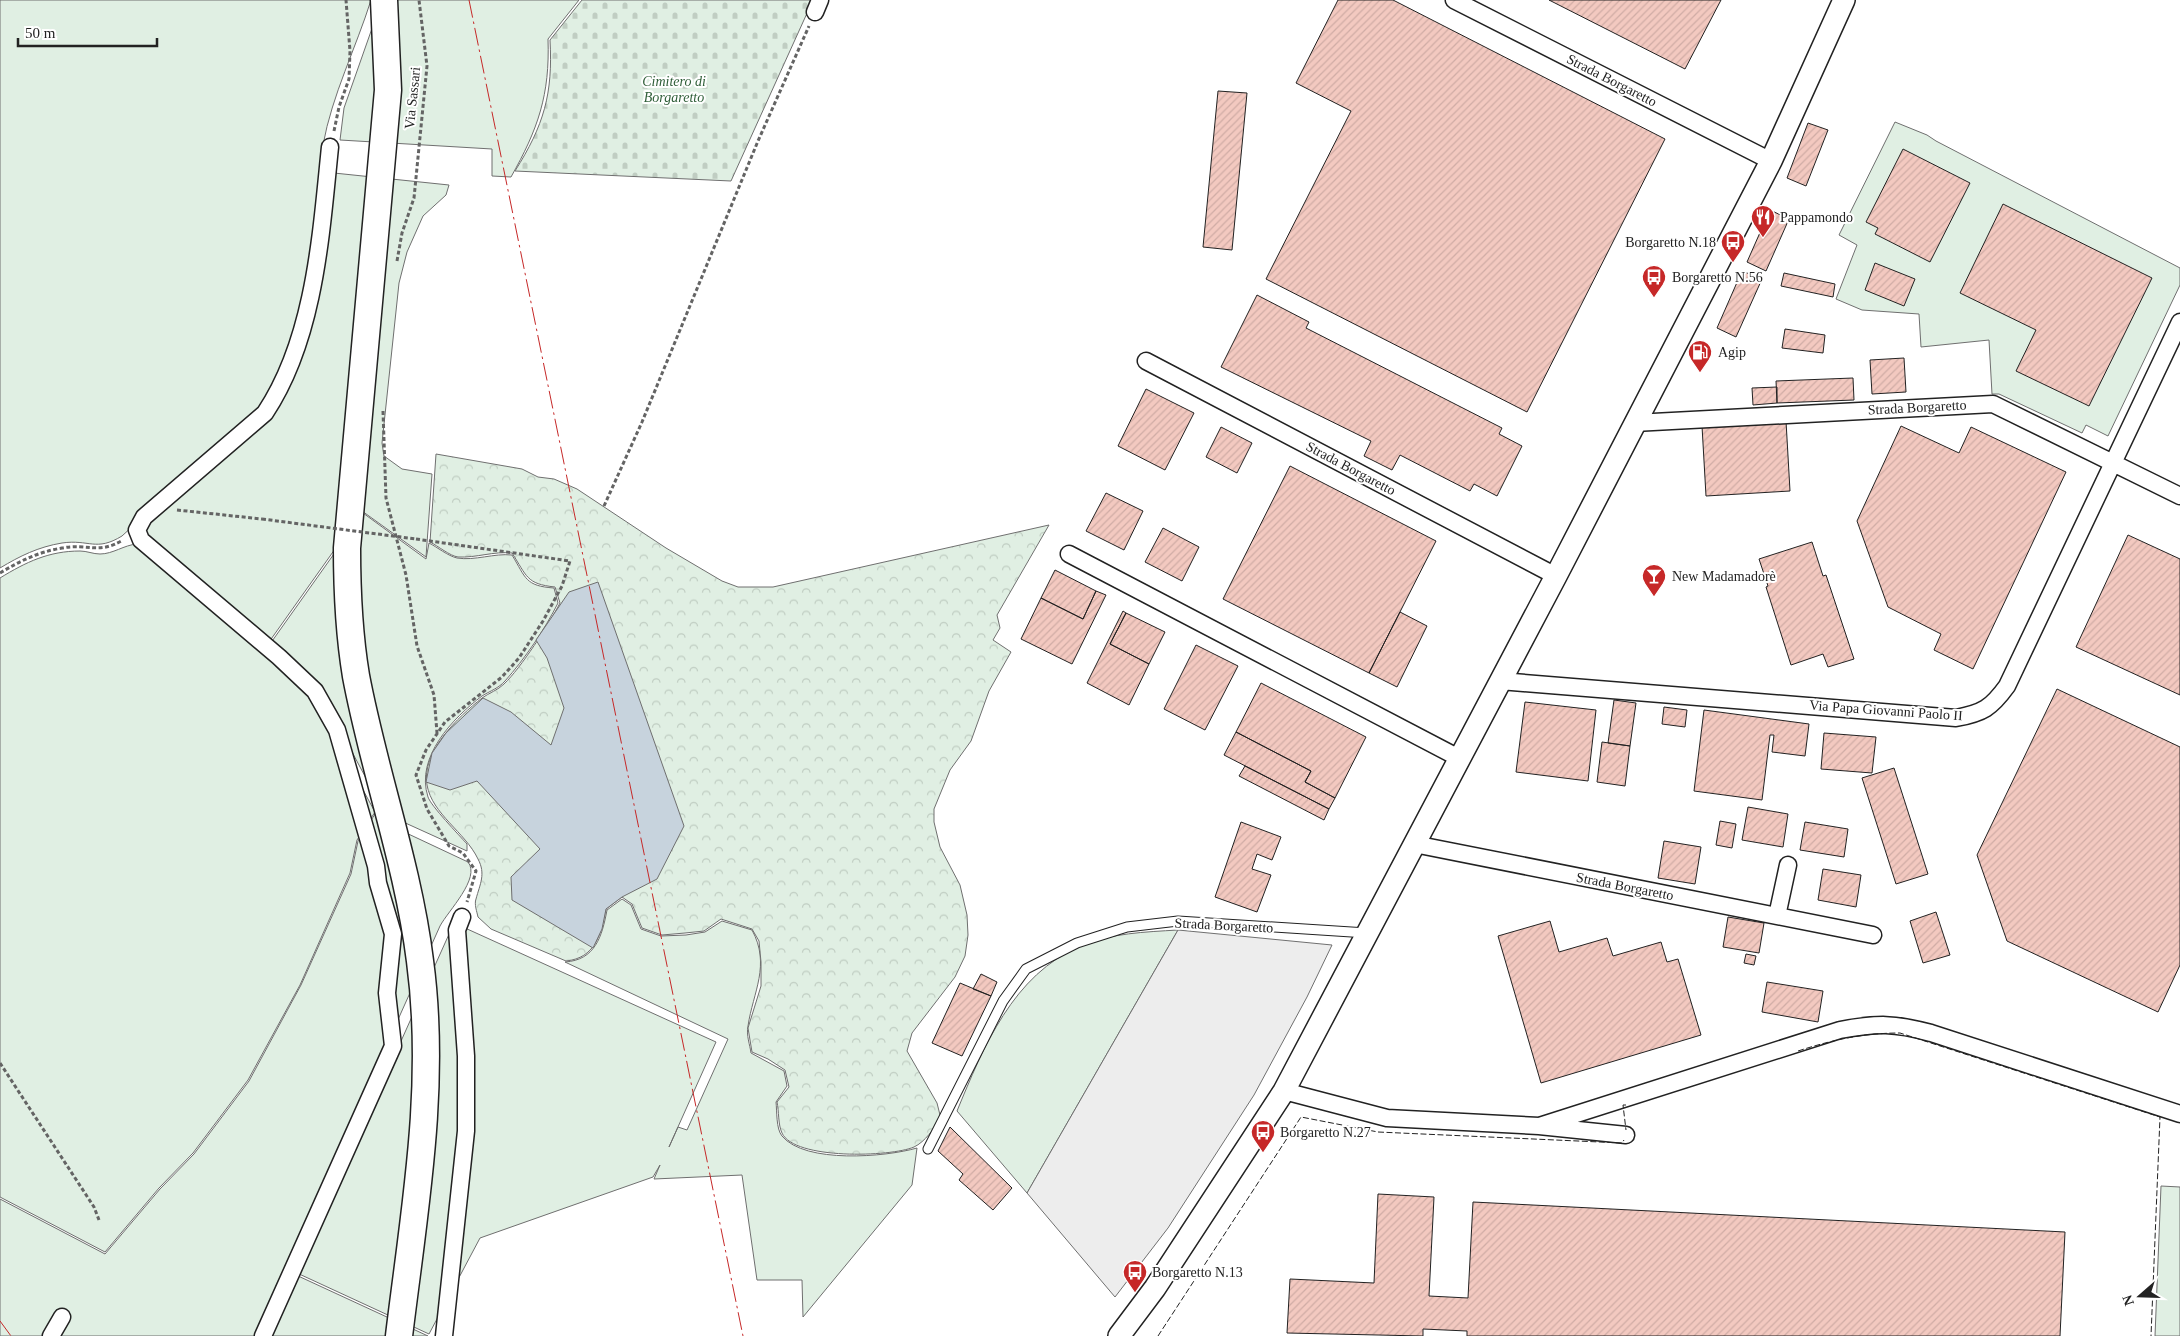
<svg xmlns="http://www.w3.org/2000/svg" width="2180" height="1336" font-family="Georgia,serif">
  <defs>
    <pattern id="forest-crowns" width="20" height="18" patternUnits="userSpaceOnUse" patternTransform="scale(1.25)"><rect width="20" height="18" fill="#e0efe3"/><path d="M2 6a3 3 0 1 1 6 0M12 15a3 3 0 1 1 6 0" fill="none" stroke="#c0cdc2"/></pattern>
    <pattern id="cemetery-stones" width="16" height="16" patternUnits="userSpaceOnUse" patternTransform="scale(1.25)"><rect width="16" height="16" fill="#e0efe3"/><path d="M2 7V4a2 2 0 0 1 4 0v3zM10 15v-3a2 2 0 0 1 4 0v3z" fill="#c0cdc2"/></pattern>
    <pattern id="building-hatch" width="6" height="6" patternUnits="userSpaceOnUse" patternTransform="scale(1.25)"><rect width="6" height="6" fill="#f3c9c0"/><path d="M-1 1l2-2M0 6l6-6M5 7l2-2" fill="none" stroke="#d0aca5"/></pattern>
  </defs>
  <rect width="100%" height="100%" fill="#fff"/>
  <path fill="#e0efe3" stroke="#6f6f6f" d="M0 0H371C356 48 332 95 323 145 317 186 315 228 310 270 304 314 285 372 260 409L122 536C96 552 89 539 62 543 38 547 20 556 0 568Z
    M382 0H579L548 39C550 95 538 129 511 177L492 176V149L340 140 344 108Z
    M1895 122 1927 135 1936 141 2180 268V285L2108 436 2086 425 2082 433 1999 394H1992L1989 340 1921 347 1919 314 1862 310 1836 299 1857 245 1839 235Z
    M334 173 449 185 446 195 423 216 407 252 399 283 382 443 384 456 402 469 432 474 426 557 362 511 269 642 146 537 143 530 148 521 284 394Z
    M363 513 426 559 429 543C437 547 448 556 457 558 475 561 494 553 512 555 526 578 525 586 554 588L558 603C545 629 524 660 505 681 499 688 490 691 482 696 453 718 415 757 428 797 431 806 459 835 467 844V851L390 816 382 808 329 709 270 644Z
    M137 544 311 694 375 812 357 840 350 873 300 985 248 1080 193 1153 159 1188 105 1252 0 1197V578C26 562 49 551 80 551 87 551 93 554 100 554 113 554 124 545 137 544Z
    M375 814 385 823 468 862C481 878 448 911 440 926L256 1336H0V1199L105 1254 160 1189 194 1154 249 1081 301 985 351 874 358 841Z
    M622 899 631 905 641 929 661 936 686 935 705 932 722 921 752 930C771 965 753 992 748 1026 746 1035 750 1045 751 1053L784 1071 787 1086 776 1102C777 1111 776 1129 782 1136 805 1164 886 1157 917 1148L912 1185 803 1317 802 1280H757L742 1175 654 1179 660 1165 653 1177 480 1238 429 1334 297 1273 454 923 716 1042 669 1147 678 1127 687 1130 728 1039 565 962C595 960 602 937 607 910Z
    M1178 930 1027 1193 957 1111C983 1048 1013 974 1081 946 1111 933 1145 932 1178 930Z
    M2161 1186 2180 1187V1336H2155Z
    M296 1275 428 1336H269Z"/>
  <path fill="url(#forest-crowns)" stroke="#6f6f6f" d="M436 454 522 469 538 477 554 479 577 489 666 548 722 581 738 587H773L1049 525 997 615 1000 628 993 640 1011 652 989 691 971 741 950 770 934 809V822L940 847 960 885 967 915 968 935 965 956 955 977 912 1033 907 1051 937 1103 941 1119C934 1128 925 1142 914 1147 891 1157 794 1160 782 1133 778 1125 779 1111 777 1102L789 1087 785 1070 768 1059 752 1052 748 1028 761 986V962L759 941 752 929 721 919 704 931 685 933 662 935 642 928 632 904 622 897 606 909C601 935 595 958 566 961L491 929 478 917C477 912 474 904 476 899 480 884 486 874 478 859 465 832 432 814 427 785 421 752 458 717 482 698 489 693 498 690 504 684 521 668 549 624 560 603L555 587C526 584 527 576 512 553 494 551 476 558 458 557 450 556 438 546 430 542Z"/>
  <path fill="url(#cemetery-stones)" stroke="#6f6f6f" d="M582 0H813L731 181 515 171C544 125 553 94 550 40Z"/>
  <path fill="#ededed" stroke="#6f6f6f" d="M1178 930 1332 945 1307 997 1254 1095 1168 1228 1115 1297 1027 1193Z"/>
  <path fill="#c7d3dd" stroke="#6f6f6f" d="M598 582 684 826 657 879 622 897 606 909 602 929 593 948 512 900 511 877 540 849 477 781 450 790 426 782 432 753 446 733 483 698 511 712 551 745 564 708 547 658 536 640 569 592Z"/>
  <path fill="url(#building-hatch)" stroke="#222" d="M1338 0H1393L1665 139 1527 412 1266 279 1351 111 1296 83Z
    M1549 0H1721L1685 69Z
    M1218 91 1247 93 1232 250 1203 247Z
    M1808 123 1828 130 1806 186 1787 178Z
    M1903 149 1970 183 1930 262 1875 234 1878 228 1866 222Z
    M2003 204 2152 278 2089 406 2016 371 2036 330 1960 293Z
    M1770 210 1789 219 1766 271 1747 262Z
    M1875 263 1915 279 1904 306 1865 290Z
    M1742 271 1762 279 1736 337 1717 328Z
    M1784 273 1835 284 1833 297 1781 286Z
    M1257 295 1309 322 1306 328 1502 428 1499 434 1522 446 1497 496 1474 484 1470 491 1400 455 1392 470 1364 456 1371 441 1221 367Z
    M1785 329 1825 335 1823 353 1782 348Z
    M1904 358 1906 392 1872 394 1870 360Z
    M1853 378 1854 400 1777 403 1776 381Z
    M1777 387V403L1753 405 1752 388Z
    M1146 389 1194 413 1165 470 1118 446Z
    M1786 421 1790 491 1706 496 1702 426Z
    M1901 426 1959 453 1971 427 2066 472 1973 669 1934 650 1941 634 1888 607 1857 521Z
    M1221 427 1252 443 1237 473 1206 457Z
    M1290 466 1436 541 1369 673 1223 599Z
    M1106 493 1143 511 1124 550 1086 531Z
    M1163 528 1199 547 1182 581 1145 562Z
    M2128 535 2180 559V695L2076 647Z
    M1812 542 1823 576 1826 575 1854 659 1828 667 1823 654 1791 665 1766 587 1768 586 1759 559Z
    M1055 570 1096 591 1083 619 1041 598Z
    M1096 591 1106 595 1072 664 1021 639 1041 598 1083 619Z
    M1123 611 1126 613 1110 644 1149 664 1129 705 1087 683Z
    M1400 612 1427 626 1397 687 1369 673Z
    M1126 613 1165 632 1149 664 1110 644Z
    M1196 645 1238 666 1205 730 1164 709Z
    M1261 683 1366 737 1335 798 1305 782 1311 771 1236 732Z
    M2057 689 2180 747V965L2158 1012 2007 941 1977 855Z
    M1614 700 1636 703 1630 746 1608 743Z
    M1525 702 1596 710 1588 781 1516 772Z
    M1664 707 1687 710 1685 727 1662 724Z
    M1704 710 1809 724 1805 756 1772 752 1774 735H1770L1762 800 1694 791Z
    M1236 732 1311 771 1305 782 1335 798 1329 809 1224 755Z
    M1824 733 1876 737 1872 773 1821 769Z
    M1602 742 1630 746 1625 786 1597 782Z
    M1245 766 1329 809 1324 820 1239 776Z
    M1894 768 1928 874 1896 884 1862 778Z
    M1748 807 1788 814 1783 847 1742 840Z
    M1720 821 1736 824 1732 848 1716 845Z
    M1241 822 1281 837 1272 860 1257 854 1252 869 1271 875 1257 912 1215 897Z
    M1805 822 1848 829 1844 857 1800 850Z
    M1664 841 1701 847 1695 884 1658 878Z
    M1823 869 1861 875 1856 907 1818 900Z
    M1936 912 1950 955 1923 963 1910 921Z
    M1728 917 1764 923 1759 953 1723 947Z
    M1550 921 1559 952 1607 938 1613 956 1661 942 1667 962 1678 959 1701 1035 1541 1083 1498 936Z
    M1746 954 1756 956 1754 965 1744 963Z
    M981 974 997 982 991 996 973 989Z
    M1767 982 1823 991 1818 1022 1762 1012Z
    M960 983 991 996 962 1056 932 1043Z
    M950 1127 1012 1188 993 1210 959 1180 963 1174 938 1151Z
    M1378 1194 1434 1197 1429 1296 1468 1298 1473 1202 2065 1232 2060 1336H1467V1331L1423 1329V1336L1287 1333 1290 1279 1374 1283Z"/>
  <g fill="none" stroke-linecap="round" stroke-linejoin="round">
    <g stroke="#222" stroke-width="11">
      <path id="service" d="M928 1149 1003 1001 1026 969 1077 943 1127 927 1178 921 1367 933"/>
    </g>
    <g stroke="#222" stroke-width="19">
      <path id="minor" d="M1454 0 1771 161
        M815 12 820 0
        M1146 361 1556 576
        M1634 423 1993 404 2180 496
        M1069 554 1459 758
        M1500 681 1956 718C1983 713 1991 708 2007 686L2180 322
        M1414 844 1873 935
        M1777 916 1788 865
        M1284 1091 1387 1118 1539 1126 1626 1135
        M1539 1126 1840 1030C1878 1023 1894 1023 1931 1033L2180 1114
        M51 1336 62 1317
        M263 1336 393 1046 387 993 393 934 378 883 376 866 337 730 315 691 279 657 141 540 137 530 144 517 265 413C315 338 321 234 330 147
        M444 1336 466 1131V1056L457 930 462 917"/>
    </g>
    <g stroke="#222" stroke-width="24">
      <path id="tertiary" d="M1119 1336 1155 1288 1284 1091 1556 576 1771 161 1844 0"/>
    </g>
    <g stroke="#222" stroke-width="29">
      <path id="primary" d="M384 0 388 90 347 548C347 591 349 634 356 676 374 772 408 864 420 961 437 1087 414 1212 399 1336"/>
    </g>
    <path stroke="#646464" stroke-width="3" stroke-dasharray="4 2.5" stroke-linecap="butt" d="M334 131 339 107 349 79 350 51 346 0
      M397 261 402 233 414 198 427 66 419 0
      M383 411 386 498 406 575 417 646 434 695 437 733
      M604 506 642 422 758 141 809 26
      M177 510 262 519
      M416 539 570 561 562 586 543 621 519 658 502 677 445 722 426 750 416 775 427 809 449 846 463 853 476 871 467 902
      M0 573C20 561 38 552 62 548 88 543 98 555 123 540
      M0 1063 94 1207 99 1220"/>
    <use href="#service" stroke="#fff" stroke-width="9"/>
    <use href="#minor" stroke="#fff" stroke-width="16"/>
    <use href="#tertiary" stroke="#fff" stroke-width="21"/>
    <use href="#primary" stroke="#fff" stroke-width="26"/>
    <path stroke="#646464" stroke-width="3" stroke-dasharray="4 2.5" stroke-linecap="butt" d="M262 519 416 539"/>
    <path stroke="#222" stroke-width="1" stroke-dasharray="6 2.5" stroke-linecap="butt" d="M1798 1051C1832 1040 1863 1033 1900 1033L2160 1117 2151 1336
      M1626 1105H1623L1626 1130
      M1158 1336 1301 1117 1378 1132 1622 1143 1624 1140"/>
    <path stroke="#c62828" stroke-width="1" stroke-dasharray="18 4 2.5 4" stroke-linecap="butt" d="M469 0 743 1336
      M0 1321 11 1336"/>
  </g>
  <defs>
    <g id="restaurant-pin" transform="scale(1.25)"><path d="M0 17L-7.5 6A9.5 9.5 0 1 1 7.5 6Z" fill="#c62828" stroke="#fff"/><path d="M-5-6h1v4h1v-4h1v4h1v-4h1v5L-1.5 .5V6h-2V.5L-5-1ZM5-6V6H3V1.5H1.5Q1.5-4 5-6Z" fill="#fff"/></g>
    <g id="bus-pin" transform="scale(1.25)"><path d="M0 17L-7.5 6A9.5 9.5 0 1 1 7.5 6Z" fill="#c62828" stroke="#fff"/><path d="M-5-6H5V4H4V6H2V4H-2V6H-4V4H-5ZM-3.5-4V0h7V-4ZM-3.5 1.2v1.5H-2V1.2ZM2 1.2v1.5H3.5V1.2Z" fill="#fff"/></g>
    <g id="fuel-pin" transform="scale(1.25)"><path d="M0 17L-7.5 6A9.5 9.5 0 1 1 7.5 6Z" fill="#c62828" stroke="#fff"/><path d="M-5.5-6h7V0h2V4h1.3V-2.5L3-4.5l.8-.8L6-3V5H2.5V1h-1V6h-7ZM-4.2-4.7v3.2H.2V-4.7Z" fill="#fff"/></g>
    <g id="bar-pin" transform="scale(1.25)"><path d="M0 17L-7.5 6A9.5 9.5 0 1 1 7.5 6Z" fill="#c62828" stroke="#fff"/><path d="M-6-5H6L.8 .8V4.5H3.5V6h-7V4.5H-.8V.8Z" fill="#fff"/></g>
  </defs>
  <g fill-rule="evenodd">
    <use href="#restaurant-pin" x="1763" y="217"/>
    <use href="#bus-pin" x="1733" y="242"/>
    <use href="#bus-pin" x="1654" y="277"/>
    <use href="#fuel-pin" x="1700" y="352"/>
    <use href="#bar-pin" x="1654" y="576"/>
    <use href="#bus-pin" x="1263" y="1132"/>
    <use href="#bus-pin" x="1135" y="1272"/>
  </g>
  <g text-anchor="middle" stroke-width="4" stroke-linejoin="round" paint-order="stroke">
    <g font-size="14" fill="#222" stroke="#fff">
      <text transform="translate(1612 80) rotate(27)" y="5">Strada Borgaretto</text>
      <text transform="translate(412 98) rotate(-84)" y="5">Via Sassari</text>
      <text transform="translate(1917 407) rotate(-3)" y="5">Strada Borgaretto</text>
      <text transform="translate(1351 468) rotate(28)" y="5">Strada Borgaretto</text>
      <text transform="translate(1886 710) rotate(4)" y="5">Via Papa Giovanni Paolo II</text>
      <text transform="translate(1625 886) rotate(11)" y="5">Strada Borgaretto</text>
      <text transform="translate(1224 925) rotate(3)" y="5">Strada Borgaretto</text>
    </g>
    <g font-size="14" font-style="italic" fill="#2f5e38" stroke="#fff">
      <text x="674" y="86">Cimitero di<tspan x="674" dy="16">Borgaretto</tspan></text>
    </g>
    <g font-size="14" fill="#222" stroke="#fff" text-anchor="start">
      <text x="1780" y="222">Pappamondo</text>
      <text x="1716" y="247" text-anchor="end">Borgaretto N.18</text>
      <text x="1672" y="282">Borgaretto N.56</text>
      <text x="1718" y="357">Agip</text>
      <text x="1672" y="581">New Madamadorè</text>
      <text x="1280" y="1137">Borgaretto N.27</text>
      <text x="1152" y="1277">Borgaretto N.13</text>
    </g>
  </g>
  <g transform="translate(2140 1296) rotate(250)" stroke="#ffffff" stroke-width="4" paint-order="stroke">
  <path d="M0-4L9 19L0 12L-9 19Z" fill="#222222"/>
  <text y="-8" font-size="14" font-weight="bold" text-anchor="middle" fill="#222222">N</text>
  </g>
  <path d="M18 38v8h139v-8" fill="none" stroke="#222222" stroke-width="2.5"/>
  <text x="25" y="38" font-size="15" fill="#222222" stroke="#ffffff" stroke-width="4" paint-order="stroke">50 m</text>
</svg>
